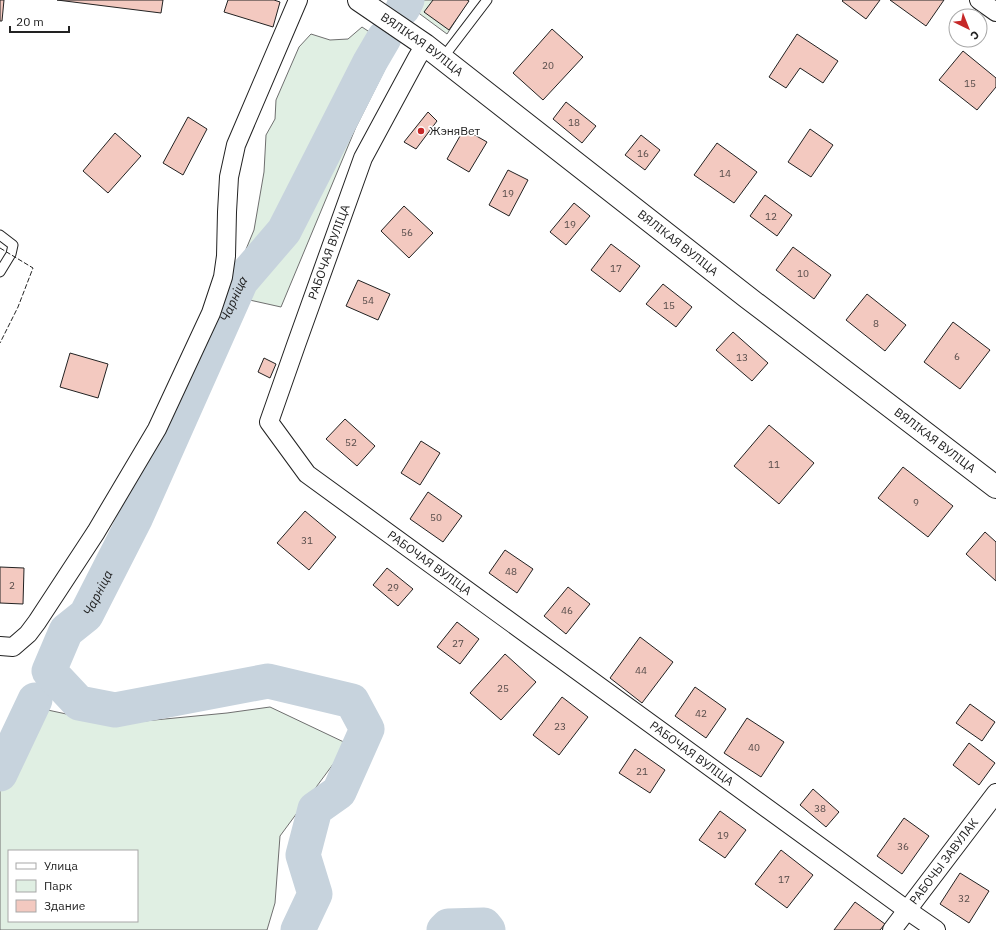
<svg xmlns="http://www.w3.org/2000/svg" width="996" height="930" font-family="'IBM Plex Sans',sans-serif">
  <rect width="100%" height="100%" fill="#fff"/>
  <path fill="#e0efe3" stroke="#6f6f6f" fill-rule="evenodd" d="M401 0H469L447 34Z
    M362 27 395 49 356 127 281 307 227 295 254 230 264 172 266 135 275 119 276 100 299 47 311 34 330 40 348 39Z
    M29 706 113 724 227 713 270 707 348 744 280 836 275 903 267 930H0V779ZM9 851H137V921H9Z"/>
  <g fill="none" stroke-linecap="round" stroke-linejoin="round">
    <g stroke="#c7d3dd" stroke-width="35">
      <path d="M403 8 407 0"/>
      <path d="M0 774 35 700"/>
      <path id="s1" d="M298 930 315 894 303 855 315 809 339 792 367 729 352 701 268 681 115 710 79 703 49 671 66 631 86 615 136 517 241 281 284 231 370 62 384 38"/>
      <path d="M444 930 448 926 484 925 488 930"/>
    </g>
  </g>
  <path fill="#f3c9c0" stroke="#222" d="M0 0H4L2 21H0Z
    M57 0H163L161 13Z
    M228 0H274L280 2 273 27 224 12Z
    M433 0H467L469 1 449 30 424 12Z
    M843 0H880L866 19 842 1Z
    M890 0H944L926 26Z
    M552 29 583 57 543 100 513 73Z
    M797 34 838 61 823 83 800 68 786 88 769 77Z
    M963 51 996 78V87L977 110 939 80Z
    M566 102 596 126 582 143 553 119Z
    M428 112 437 121 416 149 404 142Z
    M188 117 207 129 183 175 163 163Z
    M464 129 487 142 469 172 447 159Z
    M810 129 833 145 811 177 788 162Z
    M115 133 141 156 108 193 83 171Z
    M641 135 660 150 645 170 625 155Z
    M717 143 757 172 734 203 694 175Z
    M508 170 528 180 509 216 489 205Z
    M765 195 792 215 777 236 750 216Z
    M574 203 590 216 566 245 550 232Z
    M404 206 433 233 409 258 381 231Z
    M611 244 640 266 620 292 591 270Z
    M793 247 831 275 814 299 776 270Z
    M358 280 390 294 378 320 346 306Z
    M663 284 692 307 676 327 646 304Z
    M867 294 906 325 885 351 846 320Z
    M953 322 990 350 960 389 924 362Z
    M733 332 768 363 752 381 716 350Z
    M70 353 108 364 98 398 60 387Z
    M264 358 276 364 270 378 258 372Z
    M345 419 375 446 357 466 326 439Z
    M769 425 814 463 779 504 734 466Z
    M421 441 440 453 420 485 401 473Z
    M903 467 953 506 928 537 878 498Z
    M428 492 462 516 443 542 410 519Z
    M305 511 336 537 309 570 277 543Z
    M985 532 996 542V581L966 554Z
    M505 550 533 569 517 593 489 573Z
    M0 567 24 568 23 604 0 603Z
    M387 568 413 589 398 606 373 585Z
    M568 587 590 604 566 634 544 616Z
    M457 622 479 639 460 664 437 647Z
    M640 637 673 662 642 703 610 678Z
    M505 654 536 682 501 720 470 693Z
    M695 687 726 709 706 738 675 716Z
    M562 697 588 717 559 755 533 735Z
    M970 704 995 722 982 741 956 723Z
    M747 718 784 742 761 777 724 753Z
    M969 743 995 763 979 785 953 765Z
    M635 749 665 770 650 793 619 773Z
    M813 789 839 812 826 827 800 805Z
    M720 811 746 830 725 858 699 840Z
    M904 818 929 836 902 874 877 856Z
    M781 850 813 875 787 908 755 884Z
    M960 873 989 891 969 923 940 904Z
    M855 902 885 924 880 930H834Z"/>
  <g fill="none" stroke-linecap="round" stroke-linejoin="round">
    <g stroke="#222" stroke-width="11">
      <path id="lane" d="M442 59 487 0
        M0 235 13 245 11 254 0 272"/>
    </g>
    <g stroke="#222" stroke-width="20">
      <g id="street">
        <path d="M979 0 996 12"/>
        <path id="s2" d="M425 45 417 58 363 158 296 345 269 422 307 474 907 910 936 930"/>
        <path d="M0 646 13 647 28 634 37 622 96 532 157 429 211 313 223 277 226 256 227 212 229 177 236 145 298 0"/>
        <path id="s3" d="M892 930 996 793"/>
      </g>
    </g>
    <g stroke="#222" stroke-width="24">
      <g id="secondary">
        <path id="s4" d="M359 0 425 45 747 297 996 487"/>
      </g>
    </g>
    <use href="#lane" stroke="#fff" stroke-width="9"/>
    <use href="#street" stroke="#fff" stroke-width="18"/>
    <use href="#secondary" stroke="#fff" stroke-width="22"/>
    <path stroke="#222" stroke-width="1" stroke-dasharray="5 2" stroke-linecap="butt" d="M0 248 33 268 18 307 0 343"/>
  </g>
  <circle fill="#c62828" stroke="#fff" stroke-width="1.5" cx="421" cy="131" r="4"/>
  <g text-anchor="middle" stroke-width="3" stroke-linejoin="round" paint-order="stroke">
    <g font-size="10" fill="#564c4a">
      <text x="548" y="69">20</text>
      <text x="970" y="87">15</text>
      <text x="574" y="126">18</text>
      <text x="643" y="157">16</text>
      <text x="725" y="177">14</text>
      <text x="508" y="197">19</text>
      <text x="771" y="220">12</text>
      <text x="570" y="228">19</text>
      <text x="407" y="236">56</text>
      <text x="616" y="272">17</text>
      <text x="803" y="277">10</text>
      <text x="368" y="304">54</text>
      <text x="669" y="309">15</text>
      <text x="876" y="327">8</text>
      <text x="957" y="360">6</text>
      <text x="742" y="361">13</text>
      <text x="351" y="446">52</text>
      <text x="774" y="468">11</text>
      <text x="916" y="506">9</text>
      <text x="436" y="521">50</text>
      <text x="307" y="544">31</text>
      <text x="511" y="575">48</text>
      <text x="12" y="589">2</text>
      <text x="393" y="591">29</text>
      <text x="567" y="614">46</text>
      <text x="458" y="647">27</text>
      <text x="641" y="674">44</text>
      <text x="503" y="692">25</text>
      <text x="701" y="717">42</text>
      <text x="560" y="730">23</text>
      <text x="754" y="751">40</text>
      <text x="642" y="775">21</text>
      <text x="820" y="812">38</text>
      <text x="723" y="839">19</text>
      <text x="903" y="850">36</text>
      <text x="784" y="883">17</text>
      <text x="964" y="902">32</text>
    </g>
    <g font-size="12" fill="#222" stroke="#fff">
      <text dy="4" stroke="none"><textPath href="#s4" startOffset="77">ВЯЛІКАЯ ВУЛІЦА</textPath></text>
      <text dy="4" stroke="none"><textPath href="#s4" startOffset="401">ВЯЛІКАЯ ВУЛІЦА</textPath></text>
      <text transform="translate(329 252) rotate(-70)" y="4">РАБОЧАЯ ВУЛІЦА</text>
      <text dy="4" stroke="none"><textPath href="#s4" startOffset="725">ВЯЛІКАЯ ВУЛІЦА</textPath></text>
      <text dy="4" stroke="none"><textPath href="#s2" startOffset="625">РАБОЧАЯ ВУЛІЦА</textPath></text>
      <text dy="4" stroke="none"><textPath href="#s2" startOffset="949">РАБОЧАЯ ВУЛІЦА</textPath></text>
      <text dy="4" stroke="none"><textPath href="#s3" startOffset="86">РАБОЧЫ ЗАВУЛАК</textPath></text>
    </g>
    <g font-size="12" fill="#222" stroke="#fff" text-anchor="start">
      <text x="429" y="135">ЖэняВет</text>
    </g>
    <g font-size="13" font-style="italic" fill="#222" stroke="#fff">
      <text dy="5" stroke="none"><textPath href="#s1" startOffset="999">Чарніца</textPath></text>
      <text dy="5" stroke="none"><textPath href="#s1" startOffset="675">Чарніца</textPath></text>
    </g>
  </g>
  <rect x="8" y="850" width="130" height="72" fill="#ffffff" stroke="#a7a7a7"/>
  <rect x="16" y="863" width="20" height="6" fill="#ffffff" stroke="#a7a7a7"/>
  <text x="44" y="870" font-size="12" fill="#222222">Улица</text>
  <rect x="16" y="880" width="20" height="12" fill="#e0efe3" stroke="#a7a7a7"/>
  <text x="44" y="890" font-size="12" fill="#222222">Парк</text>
  <rect x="16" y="900" width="20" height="12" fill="#f3c9c0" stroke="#a7a7a7"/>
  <text x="44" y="910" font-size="12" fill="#222222">Здание</text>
  <g transform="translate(968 28) rotate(137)"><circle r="19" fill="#ffffff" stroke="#a7a7a7"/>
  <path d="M0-3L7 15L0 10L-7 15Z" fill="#c62828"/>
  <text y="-6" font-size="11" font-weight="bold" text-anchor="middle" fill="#222222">С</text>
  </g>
  <path d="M10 26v6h59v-6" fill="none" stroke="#222222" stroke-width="2"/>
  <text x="16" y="26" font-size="12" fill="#222222" stroke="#ffffff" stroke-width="3" paint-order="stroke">20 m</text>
</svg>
